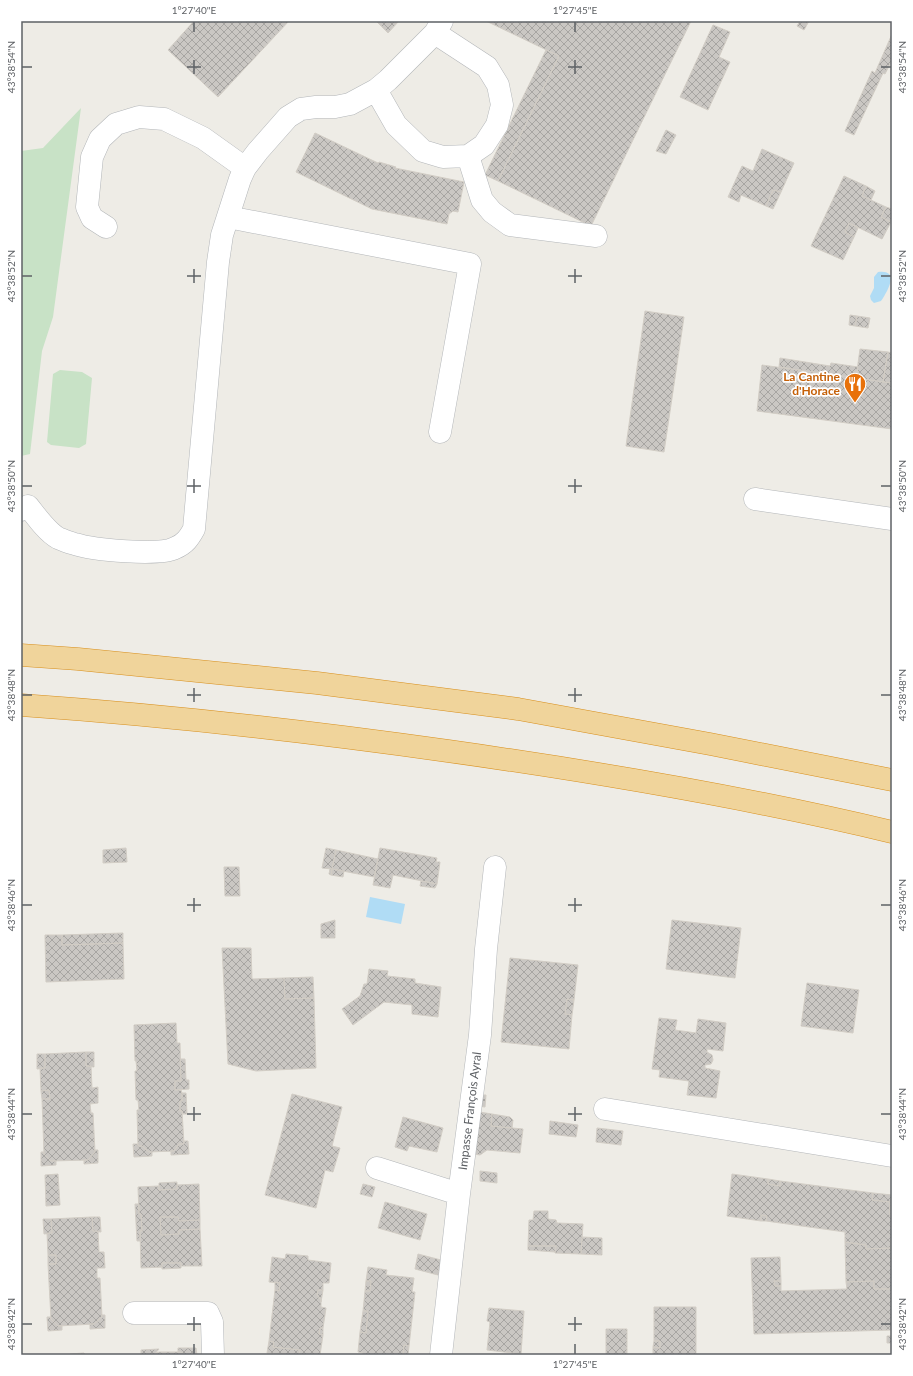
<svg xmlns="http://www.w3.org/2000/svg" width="913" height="1376" font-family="Lato,sans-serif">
  <defs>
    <pattern id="building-cross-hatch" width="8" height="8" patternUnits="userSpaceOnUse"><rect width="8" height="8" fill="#cac7c3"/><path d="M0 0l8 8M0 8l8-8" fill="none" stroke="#a7a5a2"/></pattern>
  </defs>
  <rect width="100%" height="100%" fill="#eeece6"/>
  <path fill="#c8e2c6" d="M81 108 53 317 42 351 30 454 21 456V151L43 148Z
    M60 370 82 372 92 378 86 444 79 448 51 445 47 442 53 374Z"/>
  <path fill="#b0dcf5" d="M878 272C901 269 887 292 881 301L874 303 871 300 870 296 874 288V277Z
    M370 897 405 904 401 924 366 917Z"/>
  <path fill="url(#building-cross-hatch)" stroke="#d2cdc5" d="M194 21H289L218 97 168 50Z
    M376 21H399L388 33Z
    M486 21H691L591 226 498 181 559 56Z
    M800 21H809L804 30 797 26Z
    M713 25 730 32 719 57 730 62 708 110 680 97Z
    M892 34V60L885 74 883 73 854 135 845 131 872 71 875 73Z
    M546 50 559 56 498 181 485 175Z
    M666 130 676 135 666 154 656 151Z
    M315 133 378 163 379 162 396 167 395 168 464 182 458 212 453 211 449 214 447 224 372 209 296 172Z
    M762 149 794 163 781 192 773 190 766 206 741 195 739 202 728 197 742 166 753 171Z
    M844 176 866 186 862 196 886 207 881 217 891 222 882 239 849 223 845 232 854 237 843 260 811 246Z
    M866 186 875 191 871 200 862 196Z
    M773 190 781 192 773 209 766 206Z
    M886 207 892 209V219L891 222 881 217Z
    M849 223 858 228 854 237 845 232Z
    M645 311 684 317 664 452 626 446Z
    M850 315 857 316 855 326 849 325Z
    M857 316 870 318 868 328 855 326Z
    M860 349 888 352 883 382 856 378Z
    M888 352 892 353V383L883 382Z
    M780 358 830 366 831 363 858 367 856 378 779 367Z
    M762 365 892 383V429L757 411Z
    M126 848 127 862 103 863V850Z
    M326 848 336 850 332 869 322 868Z
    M380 848 437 858 436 862H440L437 884 393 875 390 888 373 885Z
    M336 850 378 859 374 877 332 869Z
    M224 867H239L240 896H225Z
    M330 869H332L331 875 329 874Z
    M332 869 344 871 343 877 331 875Z
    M421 881 437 884 435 888 420 886Z
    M335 920V938H321V924Z
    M672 920 741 928 735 978 666 969Z
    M123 933V943L62 945V935Z
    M45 935H62V945L123 943 124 979 46 982Z
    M222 948H251L252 979 284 978 285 999 314 998 316 1068 256 1071 228 1064Z
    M510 958 578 965 574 1000 567 999 565 1014 572 1015 569 1049 501 1042Z
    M369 969 388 971 387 976 415 979V983L441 987 438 1017 412 1014V1005L384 1002 353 1025 342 1009 360 996 364 984H367Z
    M313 977 314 998 285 999 284 978Z
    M807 983 859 990 853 1033 801 1026Z
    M567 999 574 1000 572 1015 565 1014Z
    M659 1018 677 1020 675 1030 696 1033 698 1019 726 1023 723 1051 707 1049V1052L712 1055 713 1060 711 1064 705 1065V1068L720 1071 716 1098 687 1095 689 1081 659 1077 660 1070 652 1069Z
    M176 1023 177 1043H180L181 1081H175V1090H181L182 1093V1101H180V1111H182L184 1144H179L174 1151 149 1152 142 1146H138L137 1110H139L138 1100H136L135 1071H137L136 1061H135L134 1025Z
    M86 1052V1066H91L92 1088 98 1087V1103L90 1104 91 1113H93L95 1152 88 1160 51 1161 44 1154 42 1099H50L49 1090 41 1091 40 1068H45V1054Z
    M86 1052H94V1067L86 1066Z
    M37 1054H45V1068L37 1069Z
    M180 1059H185L186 1080H189V1089L175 1090V1081H181Z
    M49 1090 50 1099H42L41 1091Z
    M182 1093H186L187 1114H183L182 1111H180V1101H182Z
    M292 1094 342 1107 332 1146 340 1148 333 1172 325 1170 316 1208 265 1195Z
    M477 1095H486L485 1107 476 1106Z
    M479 1112 492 1114 491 1126 523 1129 520 1153 487 1150 480 1155 474 1154Z
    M492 1114 510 1117 513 1120 512 1128 491 1126Z
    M403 1117 443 1128 437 1152 409 1146 407 1151 395 1147Z
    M550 1121 578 1125 576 1137 549 1134Z
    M597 1128 623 1131 621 1145 596 1142Z
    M184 1141H188L189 1154 171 1155V1151H174L179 1144H184Z
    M133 1144H138V1146H142L149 1152H152V1156L134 1157Z
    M95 1150H98V1163L84 1164V1160H88L95 1152Z
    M41 1152H44V1154L51 1161H56V1165L41 1166Z
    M480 1171 497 1173V1183L480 1181Z
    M58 1174 60 1205 46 1206 45 1175Z
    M732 1174 768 1179V1184L780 1186V1181L873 1193 872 1200 890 1202V1215H892L891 1248 866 1249V1245L845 1242V1232L766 1221 767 1216 761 1215V1221L727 1216Z
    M768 1179 780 1181V1186L768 1184Z
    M177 1182V1189L159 1190V1183Z
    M199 1184 200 1220 179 1221 178 1217H160L161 1235 179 1234V1230L200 1229 202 1266H181V1263H162V1267L141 1268 140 1231H142L141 1214H139L138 1187 159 1186V1190L177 1189V1185Z
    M363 1184 375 1187 372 1197 360 1194Z
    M873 1193 892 1195V1215H890V1202L872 1200Z
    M385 1202 427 1214 420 1240 378 1228Z
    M135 1204H139V1214H141L142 1231H140V1241H137Z
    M534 1211H548V1219L556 1220 557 1223 583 1224 581 1254 555 1253 556 1246H528L529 1220H533Z
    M761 1215 767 1216 766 1221H761Z
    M92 1217 93 1231H98L99 1252H104L105 1268H97V1278H100L102 1317 94 1324 58 1326 51 1319 48 1264H56V1255H48L47 1233H52L51 1219Z
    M92 1217H100L101 1232 93 1231Z
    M160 1217H178L179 1221 200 1220V1229L179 1230V1234L161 1235Z
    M43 1219H51L52 1233 44 1234Z
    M582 1237 602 1238V1255L581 1254Z
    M891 1240 892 1289H874V1281L846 1282 845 1242 866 1245V1249L891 1248Z
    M528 1246H556L555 1252 528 1250Z
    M286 1254 308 1256V1260L331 1263 329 1283H323V1290H318L317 1295 321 1300V1307L326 1308 323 1328H320L319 1334 323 1335 320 1355H299L300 1350 273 1347 274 1342 269 1341 275 1290 279 1291 280 1283 269 1282 272 1257 285 1259Z
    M418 1254 441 1260 438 1275 415 1269Z
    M48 1255H56V1264H48Z
    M780 1257 781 1281H774L775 1286H781V1291L847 1289 846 1282 874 1281V1289H892V1330L754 1334 751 1258Z
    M162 1263H181V1268L162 1269Z
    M368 1267 387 1270 386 1275 414 1278 412 1292H415L409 1346 404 1345 403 1355H363V1353L358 1352 360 1332 366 1333 368 1311H363L365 1291H370L371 1281H366Z
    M366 1281H371L370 1291H365Z
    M774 1281H781V1286H775Z
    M275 1282 280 1283 279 1291 275 1290Z
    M318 1290H323L321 1302V1299L317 1295Z
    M654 1307H696V1355H653V1347L660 1348V1341H654Z
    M489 1308 524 1311 521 1354 487 1350 490 1322 487 1321Z
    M363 1311H368L366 1333 360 1332Z
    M101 1315H105V1328L90 1329V1324H94L102 1317Z
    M47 1317H51V1319L58 1326H62V1330L48 1331Z
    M320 1328H323V1335L319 1334Z
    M606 1329H627V1355H606Z
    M887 1336H892V1343H887Z
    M269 1341 274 1342 273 1347 300 1350 299 1355 267 1353Z
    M654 1341H660V1348L653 1347Z
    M404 1345 409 1346 408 1355H403Z
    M178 1348H196L197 1355H185L181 1352H178Z
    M159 1349 154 1355H141V1350Z
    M159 1352H181L185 1355H154L156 1353Z
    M84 1353 86 1355H69L70 1354Z"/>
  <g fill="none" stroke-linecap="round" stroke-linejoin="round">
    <g stroke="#b3b6b9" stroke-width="23">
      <path id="minor" d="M376 90 396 125 423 151 443 157 468 156 484 145 497 125 502 105 498 85 487 67 435 33
        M468 156 482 200 492 212 510 225 596 236
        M228 217 470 264 440 432
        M106 227 92 218 87 207 92 157 100 139 116 124 139 117 164 119 203 138 245 168
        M755 499 892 519
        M21 510 28 506C36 516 47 532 58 538 63 540 69 543 75 544 93 550 160 556 175 548 185 544 189 538 194 529L218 262 222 235 240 179 245 168 258 151 288 117 301 109 316 107H335L350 104 376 90 388 80 435 33 442 21
        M605 1109 892 1156
        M377 1168 459 1194
        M134 1313H208L212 1322 213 1355
        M441 1355 459 1194 480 1035 486 949 495 867"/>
    </g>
    <g stroke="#d88f1c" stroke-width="23">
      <path id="highway" d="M21 655 78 659 317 683 518 709 710 744 892 780
        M21 705C164 715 306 731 448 751 597 772 746 797 892 832"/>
    </g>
    <use href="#minor" stroke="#fff" stroke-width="22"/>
    <use href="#highway" stroke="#f0d49b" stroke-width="22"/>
  </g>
  <path fill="none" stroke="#5e6165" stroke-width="1.5" d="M194 22V32M575 22V32M194 60V74M575 60V74M22 67H32M187 67H201M568 67H582M881 67H891M194 269V283M575 269V283M22 276H32M187 276H201M568 276H582M881 276H891M194 479V493M575 479V493M22 486H32M187 486H201M568 486H582M881 486H891M194 688V702M575 688V702M22 695H32M187 695H201M568 695H582M881 695H891M194 898V912M575 898V912M22 905H32M187 905H201M568 905H582M881 905H891M194 1107V1121M575 1107V1121M22 1114H32M187 1114H201M568 1114H582M881 1114H891M194 1317V1331M575 1317V1331M22 1324H32M187 1324H201M568 1324H582M881 1324H891M194 1344V1354M575 1344V1354"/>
  <defs>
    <g id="restaurant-pin" transform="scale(1.15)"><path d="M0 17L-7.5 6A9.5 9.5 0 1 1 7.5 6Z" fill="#e8710a" stroke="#fff"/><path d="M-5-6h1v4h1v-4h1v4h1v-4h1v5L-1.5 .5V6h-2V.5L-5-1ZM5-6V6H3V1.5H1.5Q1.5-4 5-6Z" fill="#fff"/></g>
  </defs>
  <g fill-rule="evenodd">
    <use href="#restaurant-pin" x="855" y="384"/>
  </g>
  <g text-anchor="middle" stroke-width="3.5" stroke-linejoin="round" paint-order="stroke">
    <g font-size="12" font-weight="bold" fill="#c56008" stroke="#fff" text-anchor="end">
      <text x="840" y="381">La Cantine<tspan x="840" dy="14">d'Horace</tspan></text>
    </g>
    <g font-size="12" fill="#5e6165" stroke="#fff">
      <text transform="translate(470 1111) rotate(-83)" y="4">Impasse François Ayral</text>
    </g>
  </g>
  <rect width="913" height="1376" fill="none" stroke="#ffffff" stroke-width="44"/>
  <rect x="22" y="22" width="869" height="1332" fill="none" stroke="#5e6165" stroke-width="1.5"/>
  <g font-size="10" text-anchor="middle" fill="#5e6165">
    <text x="194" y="14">1°27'40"E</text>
    <text x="575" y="14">1°27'45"E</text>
    <text transform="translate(11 67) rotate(-90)" y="4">43°38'54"N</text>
    <text transform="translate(902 67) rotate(-90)" y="4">43°38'54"N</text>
    <text transform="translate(11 276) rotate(-90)" y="4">43°38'52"N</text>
    <text transform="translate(902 276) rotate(-90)" y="4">43°38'52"N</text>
    <text transform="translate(11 486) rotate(-90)" y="4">43°38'50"N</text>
    <text transform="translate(902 486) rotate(-90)" y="4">43°38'50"N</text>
    <text transform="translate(11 695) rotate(-90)" y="4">43°38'48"N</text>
    <text transform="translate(902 695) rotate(-90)" y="4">43°38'48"N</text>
    <text transform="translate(11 905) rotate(-90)" y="4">43°38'46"N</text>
    <text transform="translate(902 905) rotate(-90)" y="4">43°38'46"N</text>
    <text transform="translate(11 1114) rotate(-90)" y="4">43°38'44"N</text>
    <text transform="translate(902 1114) rotate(-90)" y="4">43°38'44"N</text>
    <text transform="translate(11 1324) rotate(-90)" y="4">43°38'42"N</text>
    <text transform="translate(902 1324) rotate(-90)" y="4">43°38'42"N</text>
    <text x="194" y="1368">1°27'40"E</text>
    <text x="575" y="1368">1°27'45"E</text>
  </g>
</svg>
